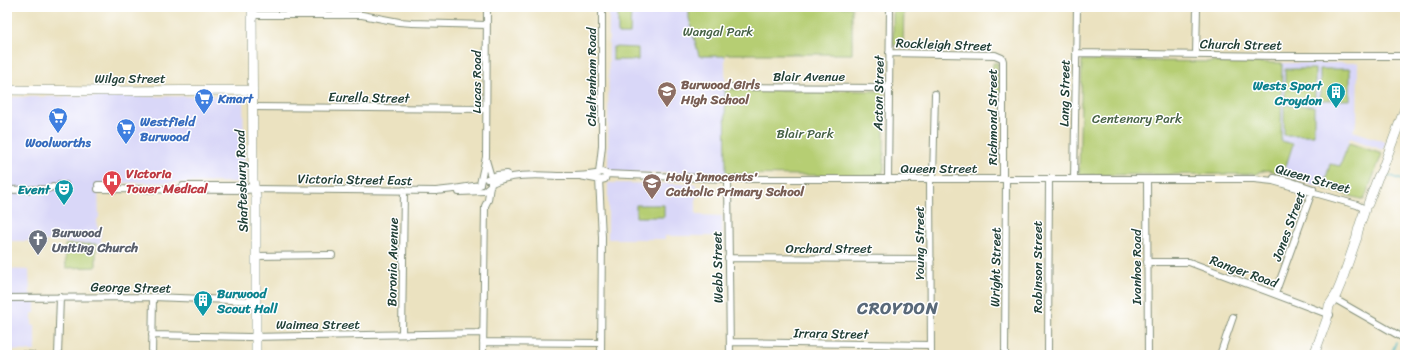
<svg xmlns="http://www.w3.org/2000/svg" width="1412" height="362" font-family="Sriracha,sans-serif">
  <rect width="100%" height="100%" fill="#fff"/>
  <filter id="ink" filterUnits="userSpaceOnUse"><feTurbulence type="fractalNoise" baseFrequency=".025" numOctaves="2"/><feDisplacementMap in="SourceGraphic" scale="8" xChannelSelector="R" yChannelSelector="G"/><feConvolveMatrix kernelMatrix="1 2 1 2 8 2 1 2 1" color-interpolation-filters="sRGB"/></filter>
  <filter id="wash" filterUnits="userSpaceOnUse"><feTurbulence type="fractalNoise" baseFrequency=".012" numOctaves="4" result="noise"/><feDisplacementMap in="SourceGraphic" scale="16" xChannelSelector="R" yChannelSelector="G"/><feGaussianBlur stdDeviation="0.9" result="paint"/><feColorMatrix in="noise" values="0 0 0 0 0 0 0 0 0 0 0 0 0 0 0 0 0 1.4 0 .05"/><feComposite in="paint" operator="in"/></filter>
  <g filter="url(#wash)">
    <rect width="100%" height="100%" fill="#ebe2c0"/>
    <path fill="#d9d7f8" d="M609 7H689V18L699 56H725L726 174 608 172Z
      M1282 63H1358L1357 122 1353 131 1386 142 1383 150 1350 138 1340 166 1330 164 1323 188 1283 175 1293 144 1281 141Z
      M240 96 243 99 245 178 241 182 121 183 98 185 99 217 97 220V227L101 229V244L65 243V241H7V134H11V99L14 97Z
      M608 183 696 184V215L722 216V236H665V239H608Z
      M7 269 29 270 30 294 35 303V313H32V325L35 326V351L7 350Z"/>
    <path fill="#b6ce73" stroke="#6a8654" d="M689 7H852V54H726L725 56H699L689 18Z
      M893 7H904L903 45H893Z
      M618 9H631L630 34H618Z
      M613 47 638 48V60H613Z
      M1082 60 1282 63 1281 141 1293 144 1283 175 1268 170 1258 172 1257 174 1079 175Z
      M993 63H998L997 67 1001 93H992Z
      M1285 69H1315V99H1285Z
      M1320 69H1350V100H1320Z
      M725 89 879 91 884 93V169L882 174 878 176 726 174Z
      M1284 105 1314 106V135H1284Z
      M1349 143 1382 154 1364 200 1323 188 1330 164 1340 166Z
      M636 205H664V217H636Z
      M96 244V267L66 268 65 245Z"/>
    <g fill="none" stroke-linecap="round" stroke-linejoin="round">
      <path stroke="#48b5c2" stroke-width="1.5" d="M1387 175 1405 181
        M1401 330 1405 320
        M1391 355 1396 342"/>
    </g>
  </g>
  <g filter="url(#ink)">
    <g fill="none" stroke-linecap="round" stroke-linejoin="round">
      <g stroke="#85907a" stroke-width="8">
        <path id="street" d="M252 15H362L399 22 412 23 487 25
          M889 53 995 55 1002 58 1003 61V179
          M1076 53 1279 56H1405
          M1196 55 1197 7
          M729 87 889 88
          M252 107 486 109
          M599 173 602 146V7
          M605 174 728 179H1254L1273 181 1357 205 1365 209
          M1274 178 1292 182 1313 189
          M487 179 497 175 507 174
          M599 179 602 237 601 355
          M728 179 730 355
          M888 179 890 7
          M930 179 931 355
          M933 179 935 94
          M1074 179 1077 7
          M1147 179 1148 355
          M492 183C515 172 544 176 568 176 579 176 592 176 602 172L605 173 606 175 605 179 601 180 580 176
          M480 184 486 157 487 7
          M60 185H65
          M98 185H118
          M183 186H242L252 188
          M98 189 246 190 255 189 436 191 454 189 480 185
          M7 190 47 189 53 187
          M459 192 484 191 491 185V177L486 160
          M256 256 332 255
          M728 258 931 259
          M1147 262H1189L1330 315
          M1275 294 1313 189
          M7 298 153 297 256 301
          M1333 298 1405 339
          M402 334 404 190
          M152 335 249 337 483 333
          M483 342 601 343
          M730 342 931 345
          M9 354 32 355
          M58 355 60 297
          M152 355 153 297
          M483 355 485 206 488 200 490 186
          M1005 355 1006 179
          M1048 355 1049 179
          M1220 355 1233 317"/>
      </g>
      <g stroke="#85907a" stroke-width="10">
        <path id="secondary" d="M252 7 253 180 256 197V355
          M7 90 113 91 253 90
          M1368 204 1378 177 1382 170 1405 108
          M1314 355 1327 319 1329 306 1336 295 1341 283 1357 237C1357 230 1363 217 1365 209"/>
      </g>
      <use href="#street" stroke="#fff" stroke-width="6"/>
      <use href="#secondary" stroke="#fff" stroke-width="9"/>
    </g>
  </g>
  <defs>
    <g id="school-pin" transform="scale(1)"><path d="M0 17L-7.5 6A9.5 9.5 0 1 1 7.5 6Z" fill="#8d6e63" stroke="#fff"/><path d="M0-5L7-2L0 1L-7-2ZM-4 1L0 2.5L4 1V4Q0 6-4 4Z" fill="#fff"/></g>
    <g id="building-pin" transform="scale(1)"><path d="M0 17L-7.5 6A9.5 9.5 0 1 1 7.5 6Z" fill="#0f9aa8" stroke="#fff"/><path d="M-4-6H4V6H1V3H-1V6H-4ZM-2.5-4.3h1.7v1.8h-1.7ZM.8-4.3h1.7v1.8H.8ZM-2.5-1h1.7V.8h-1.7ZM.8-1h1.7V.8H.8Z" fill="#fff"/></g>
    <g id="supermarket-pin" transform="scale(1)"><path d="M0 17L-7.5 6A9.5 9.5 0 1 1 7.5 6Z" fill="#3f7fe0" stroke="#fff"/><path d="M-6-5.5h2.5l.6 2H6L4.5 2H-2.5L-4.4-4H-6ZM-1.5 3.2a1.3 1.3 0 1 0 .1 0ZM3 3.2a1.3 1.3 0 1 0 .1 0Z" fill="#fff"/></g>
    <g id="hospital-pin" transform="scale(1)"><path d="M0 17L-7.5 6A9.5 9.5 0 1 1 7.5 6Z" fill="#e0444e" stroke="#fff"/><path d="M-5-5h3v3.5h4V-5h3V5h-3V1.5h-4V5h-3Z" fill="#fff"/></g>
    <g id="theatre-pin" transform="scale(1)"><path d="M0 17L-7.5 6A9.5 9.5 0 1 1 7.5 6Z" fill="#0f9aa8" stroke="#fff"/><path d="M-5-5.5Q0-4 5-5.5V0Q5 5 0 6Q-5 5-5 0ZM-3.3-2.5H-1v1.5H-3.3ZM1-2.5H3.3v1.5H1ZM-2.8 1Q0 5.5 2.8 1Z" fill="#fff"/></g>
    <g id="church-pin" transform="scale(1)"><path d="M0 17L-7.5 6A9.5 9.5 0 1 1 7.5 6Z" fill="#6b7280" stroke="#fff"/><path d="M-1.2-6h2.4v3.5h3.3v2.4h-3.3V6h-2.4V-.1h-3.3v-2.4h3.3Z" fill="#fff"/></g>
  </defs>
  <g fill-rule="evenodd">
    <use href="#school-pin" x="667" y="91"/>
    <use href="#building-pin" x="1336" y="92"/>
    <use href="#supermarket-pin" x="204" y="98"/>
    <use href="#supermarket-pin" x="58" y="117"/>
    <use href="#supermarket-pin" x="126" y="128"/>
    <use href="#hospital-pin" x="112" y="180"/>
    <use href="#school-pin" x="652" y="183"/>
    <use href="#theatre-pin" x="64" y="189"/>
    <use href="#church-pin" x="38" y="239"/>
    <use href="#building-pin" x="203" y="300"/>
  </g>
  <g text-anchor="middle" stroke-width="3" stroke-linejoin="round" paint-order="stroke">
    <g font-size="13" fill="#456144" stroke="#fff">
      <text x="718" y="36">Wangal Park</text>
      <text x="1137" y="123">Centenary Park</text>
      <text x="805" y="138">Blair Park</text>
    </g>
    <g font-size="13" fill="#1f3d34" stroke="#fff">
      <text transform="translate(944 44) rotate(2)" y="5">Rockleigh Street</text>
      <text transform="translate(1241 44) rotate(1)" y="5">Church Street</text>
      <text x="809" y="81">Blair Avenue</text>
      <text transform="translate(591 77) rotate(-90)" y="5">Cheltenham Road</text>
      <text x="130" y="83">Wilga Street</text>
      <text transform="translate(476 82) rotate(-90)" y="5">Lucas Road</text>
      <text transform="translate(878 93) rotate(-89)" y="5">Acton Street</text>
      <text transform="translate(1064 93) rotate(-89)" y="5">Lang Street</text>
      <text transform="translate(369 97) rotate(1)" y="5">Eurella Street</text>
      <text transform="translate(992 117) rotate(-90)" y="5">Richmond Street</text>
      <text x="939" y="173">Queen Street</text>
      <text transform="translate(1313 178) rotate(16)" y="5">Queen Street</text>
      <text transform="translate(355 179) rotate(1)" y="5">Victoria Street East</text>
      <text transform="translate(241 181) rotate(-92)" y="5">Shaftesbury Road</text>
      <text transform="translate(1288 226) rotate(-70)" y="5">Jones Street</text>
      <text transform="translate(919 243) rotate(-90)" y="5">Young Street</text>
      <text x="829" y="253">Orchard Street</text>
      <text transform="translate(392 262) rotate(-89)" y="5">Boronia Avenue</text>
      <text transform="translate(717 267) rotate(-91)" y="5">Webb Street</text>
      <text transform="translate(995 267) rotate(-89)" y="5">Wright Street</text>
      <text transform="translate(1037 267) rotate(-90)" y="5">Robinson Street</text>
      <text transform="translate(1136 267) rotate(-90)" y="5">Ivanhoe Road</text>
      <text transform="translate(1244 271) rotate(20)" y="5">Ranger Road</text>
      <text transform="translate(131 287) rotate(1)" y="5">George Street</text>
      <text x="318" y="329">Waimea Street</text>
      <text transform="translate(831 333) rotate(1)" y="5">Irrara Street</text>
    </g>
    <g font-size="13" font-weight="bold" fill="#785e54" stroke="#fff" text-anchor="start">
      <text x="681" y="89">Burwood Girls<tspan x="681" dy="15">High School</tspan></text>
      <text x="666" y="181">Holy Innocents'<tspan x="666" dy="15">Catholic Primary School</tspan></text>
    </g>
    <g font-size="13" font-weight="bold" fill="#0d838f" stroke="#fff" text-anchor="end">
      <text x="1322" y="90">Wests Sport<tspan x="1322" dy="15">Croydon</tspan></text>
      <text x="50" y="194">Event</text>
      <text x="217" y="298" text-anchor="start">Burwood<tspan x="217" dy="15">Scout Hall</tspan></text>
    </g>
    <g font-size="13" font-weight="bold" fill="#366cbe" stroke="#fff" text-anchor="start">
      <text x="218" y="103">Kmart</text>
      <text x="140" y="126">Westfield<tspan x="140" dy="15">Burwood</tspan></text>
      <text x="58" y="147" text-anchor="middle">Woolworths</text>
    </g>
    <g font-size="13" font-weight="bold" fill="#be3a42" stroke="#fff" text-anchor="start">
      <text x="126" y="178">Victoria<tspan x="126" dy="15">Tower Medical</tspan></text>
    </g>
    <g font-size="13" font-weight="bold" fill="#5b616d" stroke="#fff" text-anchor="start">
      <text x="52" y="237">Burwood<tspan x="52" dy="15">Uniting Church</tspan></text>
    </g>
    <g font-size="17" font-weight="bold" letter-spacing="1" fill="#596979" stroke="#fff">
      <text x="898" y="314">CROYDON</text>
    </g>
  </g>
  <rect width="1412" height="362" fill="none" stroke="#fff" stroke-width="24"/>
</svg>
